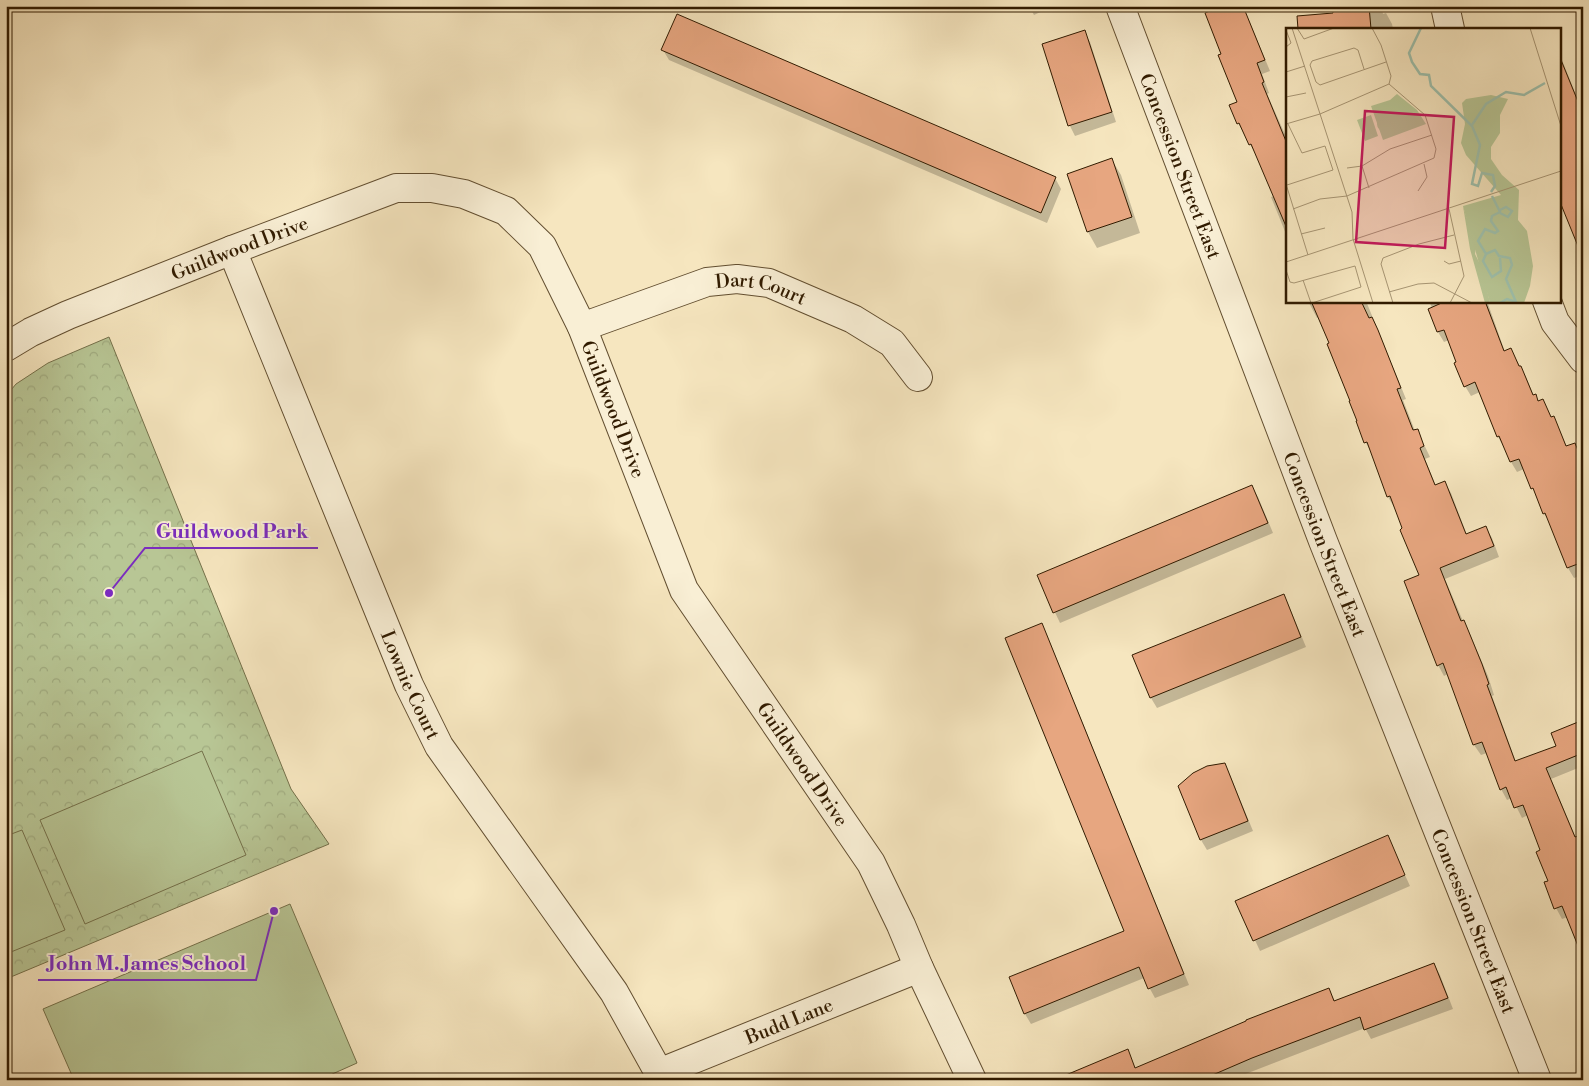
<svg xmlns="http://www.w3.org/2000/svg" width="1589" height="1086" font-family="'Libre Bodoni',serif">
  <defs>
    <pattern id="park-crowns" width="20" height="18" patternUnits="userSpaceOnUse" patternTransform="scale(1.25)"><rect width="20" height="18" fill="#b8c695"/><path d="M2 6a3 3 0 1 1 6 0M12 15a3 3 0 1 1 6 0" fill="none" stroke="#9faa7f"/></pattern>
  </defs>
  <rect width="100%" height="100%" fill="#f6e6bf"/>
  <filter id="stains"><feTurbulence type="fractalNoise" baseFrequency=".004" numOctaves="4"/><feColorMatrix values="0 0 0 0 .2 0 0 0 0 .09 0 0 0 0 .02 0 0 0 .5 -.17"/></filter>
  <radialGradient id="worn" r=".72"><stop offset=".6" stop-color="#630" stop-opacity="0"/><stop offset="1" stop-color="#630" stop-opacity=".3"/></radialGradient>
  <path fill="url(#park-crowns)" stroke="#74704a" d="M109 337 291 789 329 844 6 979V396L16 384 48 363Z"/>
  <path fill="#b8c695" stroke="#74704a" d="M202 751 246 855 85 924 40 820Z
    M22 830 65 930 6 954V836Z
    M290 904 357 1063 319 1080H74L43 1009Z"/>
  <path fill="#0003" d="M1029 6H1053L1034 15Z
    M1243 6 1270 71 1262 74 1269 93 1267 94 1288 141V239L1271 197 1274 196 1256 155 1238 123Z
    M1332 6H1381L1383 14 1386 13 1392 24 1393 29H1327L1334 14Z
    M1084 32 1090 42 1116 122 1075 136 1070 126 1044 45Z
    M663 50 1055 178 1061 189 1047 223 669 60Z
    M1560 55 1580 105 1583 104V251L1560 196Z
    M1112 160 1121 175 1140 233 1097 248 1088 232 1068 175Z
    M1308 301H1366L1406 399 1403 400 1415 431 1417 430 1430 457 1425 459 1436 486 1445 483 1451 493 1467 535 1486 528 1492 538 1499 557 1445 579 1463 621 1469 632 1488 676 1494 695 1492 696 1516 762 1558 746 1583 721V766L1551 779 1576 838 1568 917 1562 919 1556 908 1542 851 1528 815 1522 818 1512 798 1507 800 1501 789 1487 753 1481 755 1474 745 1448 674 1444 676 1438 665 1421 576 1404 529 1395 507H1394L1388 497 1372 454 1366 443 1331 344 1319 317 1317 318Z
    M1429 301H1487L1505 352 1511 350 1526 377 1534 396 1539 402 1543 400 1552 418 1553 417 1567 447 1574 444 1580 455 1583 461V576L1582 575 1574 578 1568 568 1551 523 1544 514 1524 469 1517 472 1511 462 1505 446 1504 447 1498 437 1480 392 1471 396 1465 386 1449 340 1444 342 1438 332 1430 309 1432 308Z
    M1252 487 1258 497 1273 533 1060 623 1038 576Z
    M1284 596 1289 606 1306 647 1157 708 1151 698Z
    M1041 625 1047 635 1189 985 1155 998 1144 978 1031 1024 1025 1014 1126 932Z
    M1224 764 1230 775 1253 831 1207 850 1201 840 1179 786Z
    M1387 836 1410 886 1260 951 1237 901Z
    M1434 964 1440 975 1453 1009 1371 1039 1365 1028 1230 1080H1055L1127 1051 1136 1069 1329 990 1335 1001Z"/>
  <path fill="#e7a680" stroke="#311b00" d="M1221 6H1243L1265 60 1257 63 1264 82 1262 83 1288 146V231L1251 144 1249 145 1239 123 1237 124 1229 105 1237 102 1218 55 1221 54 1205 13Z
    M1332 6H1369L1371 29H1298L1297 16 1333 13Z
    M677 14 1056 177 1041 213 661 50Z
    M1085 30 1112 112 1068 126 1042 44Z
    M1561 60 1579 104 1583 102 1582 256 1560 202Z
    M1112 158 1132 217 1087 232 1067 174Z
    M1311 301H1361L1369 318 1372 317 1378 330 1401 388 1397 389 1413 430 1418 429 1424 446 1420 448 1435 485 1445 481 1466 534 1486 526 1494 546 1440 568 1461 621 1464 620 1482 664 1489 684 1487 685 1515 761 1556 746 1551 733 1583 720V753L1546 768 1575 837 1583 834V955L1582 956 1562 906 1554 909 1544 882 1548 881 1536 852 1540 850 1523 805 1514 808 1506 787 1500 790 1482 742 1473 745 1443 663 1437 666 1404 581 1419 575 1400 530 1402 528 1390 496 1387 497 1367 442 1364 443 1356 421H1357L1349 401H1350L1327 344 1329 343Z
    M1446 301H1485L1504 351 1511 348 1519 366H1521L1533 395 1536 394 1538 401 1543 399 1551 417 1554 416 1566 446 1575 443 1583 463V562L1567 568 1545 513 1543 514 1533 488 1531 489 1519 459 1510 462 1499 436 1497 437 1475 382 1464 387 1454 363 1456 362 1444 330 1437 332 1428 309Z
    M1252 485 1268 523 1053 613 1037 575Z
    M1284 594 1301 637 1150 698 1132 655Z
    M1042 623 1184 974 1148 989 1139 967 1024 1014 1009 977 1124 931 1005 638Z
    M1225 763 1248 821 1200 840 1178 786 1193 773 1207 766Z
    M1388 835 1405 875 1253 941 1235 901Z
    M1434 963 1448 998 1364 1030 1360 1017 1252 1058 1201 1080H1054L1128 1049 1135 1068 1246 1021V1020L1329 988 1334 1001Z"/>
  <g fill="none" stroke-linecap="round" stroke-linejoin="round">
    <g stroke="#624e30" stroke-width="30">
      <g id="minor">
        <path id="s1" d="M1120 6 1323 541 1537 1080"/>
        <path d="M1445 6 1450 29"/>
        <path id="s2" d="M232 250 409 685 439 746 614 992 659 1073 661 1080"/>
        <path d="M1547 301 1555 322 1583 359"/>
        <path id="s3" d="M582 327 707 282 737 279 769 283 853 319 892 343 918 377"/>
        <path id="s4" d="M6 347 31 332 68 315 232 250 396 188H432L464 194 506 211 542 246 582 327 684 590 871 863 901 925 919 968 972 1080"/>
        <path id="s5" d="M659 1073 919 968"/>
      </g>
    </g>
    <use href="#minor" stroke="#f9efd5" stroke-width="28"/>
  </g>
  <g text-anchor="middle" stroke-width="4" stroke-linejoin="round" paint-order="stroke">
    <g font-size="19" fill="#311b00" stroke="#f9efd5">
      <text dy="7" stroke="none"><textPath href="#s1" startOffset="171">Concession Street East</textPath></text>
      <text dy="7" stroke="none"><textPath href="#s4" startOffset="254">Guildwood Drive</textPath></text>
      <text dy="7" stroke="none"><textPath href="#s3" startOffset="188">Dart Court</textPath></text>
      <text dy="7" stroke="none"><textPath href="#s4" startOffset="764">Guildwood Drive</textPath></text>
      <text dy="7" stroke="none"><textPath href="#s1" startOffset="576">Concession Street East</textPath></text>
      <text dy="7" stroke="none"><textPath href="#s2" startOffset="470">Lownie Court</textPath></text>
      <text dy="7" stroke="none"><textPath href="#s4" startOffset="1169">Guildwood Drive</textPath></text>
      <text dy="7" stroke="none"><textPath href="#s1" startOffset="981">Concession Street East</textPath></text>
      <text dy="7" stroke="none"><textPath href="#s5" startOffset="140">Budd Lane</textPath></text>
    </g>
  </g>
  <g transform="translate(1286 28)">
    <rect width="275" height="275" fill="#f6e6bf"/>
    <path d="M205 67 222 71 214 87V105L205 119V131L216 147 233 162 232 192 241 203 247 238 244 258 238 275H204L177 178 215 167 180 127 175 115 179 96 176 75 180 71Z" fill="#b8c695"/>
    <path d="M111 66 131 82 140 96 97 112 85 78 104 72ZM177 178 190 219 189 226 196 240 204 275H199L184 221Z" fill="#b8c695"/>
    <path d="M85 87 92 108 79 113 71 92ZM91 96a7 7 0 1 1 14 0a7 7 0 1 1-14 0Z" fill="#b8c695"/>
    <path fill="none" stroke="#9ec0ac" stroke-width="2.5" d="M135 0 123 25 126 34 134 46 143 47 145 58 186 98 194 117 186 156 192 158 196 145 207 147 209 158 205 164M186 97 200 76 220 64 238 67 259 55M206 168 214 184 206 188 205 193 212 203 209 205 199 201 192 213 200 226 209 222 213 228 224 230 226 237 220 251 230 274 221 271 214 275M214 182 220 179 226 183 222 189 214 185M200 226 197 233 206 249 215 243 214 230"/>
    <path fill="none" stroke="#a79573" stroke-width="1" d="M6 0 66 184 67 211 87 275M11 0 18 11 48 0M244 0 275 98M0 2 5 15 0 19M78 41 72 22 68 20 26 33 24 37 30 54 34 57 100 34M0 44 19 38M0 69 20 65M0 96 34 86 103 56 105 48 95 17 86 0M76 138 83 160M61 140 76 138 104 121 146 107M0 156 22 227M1 157 47 142 39 118 16 125 2 96M132 163 141 149 138 136M7 181 34 171 61 168 148 130 150 121 139 87 103 56M163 181 178 248 164 275M15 206 39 200M158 233 163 236 175 233M0 234 275 143M0 242 4 254 8 255 69 238 75 259 26 275M17 252 25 275M103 264 132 256 148 255 186 275M107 275 95 236 97 230 133 216 168 207"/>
    <path fill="#c2185b" fill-opacity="0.15" stroke="#c2185b" stroke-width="2.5" d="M79 83 168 89 159 220 70 214Z"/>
    <rect width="275" height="275" fill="none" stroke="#311b00" stroke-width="2.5"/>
  </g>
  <path fill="none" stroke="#7b2cbf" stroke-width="2" d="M109 593L145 548H318M274 911L256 980H38"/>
  <g fill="#7b2cbf" stroke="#f9efd5" stroke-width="2">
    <circle cx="109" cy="593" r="5"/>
    <circle cx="274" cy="911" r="5"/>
  </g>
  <g font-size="20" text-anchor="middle" font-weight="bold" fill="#7b2cbf" stroke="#f9efd5" stroke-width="4" stroke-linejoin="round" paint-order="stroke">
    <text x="232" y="538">Guildwood Park</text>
    <text x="147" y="970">John M. James School</text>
  </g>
  <rect width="1589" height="1086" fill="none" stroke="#f6e6bf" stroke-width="25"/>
  <rect x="8" y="8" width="1574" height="1071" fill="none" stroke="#311b00" stroke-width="2.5"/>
  <rect x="12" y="12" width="1564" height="1061" fill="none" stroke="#311b00"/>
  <rect width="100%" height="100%" filter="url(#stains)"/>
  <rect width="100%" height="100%" fill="url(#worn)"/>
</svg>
